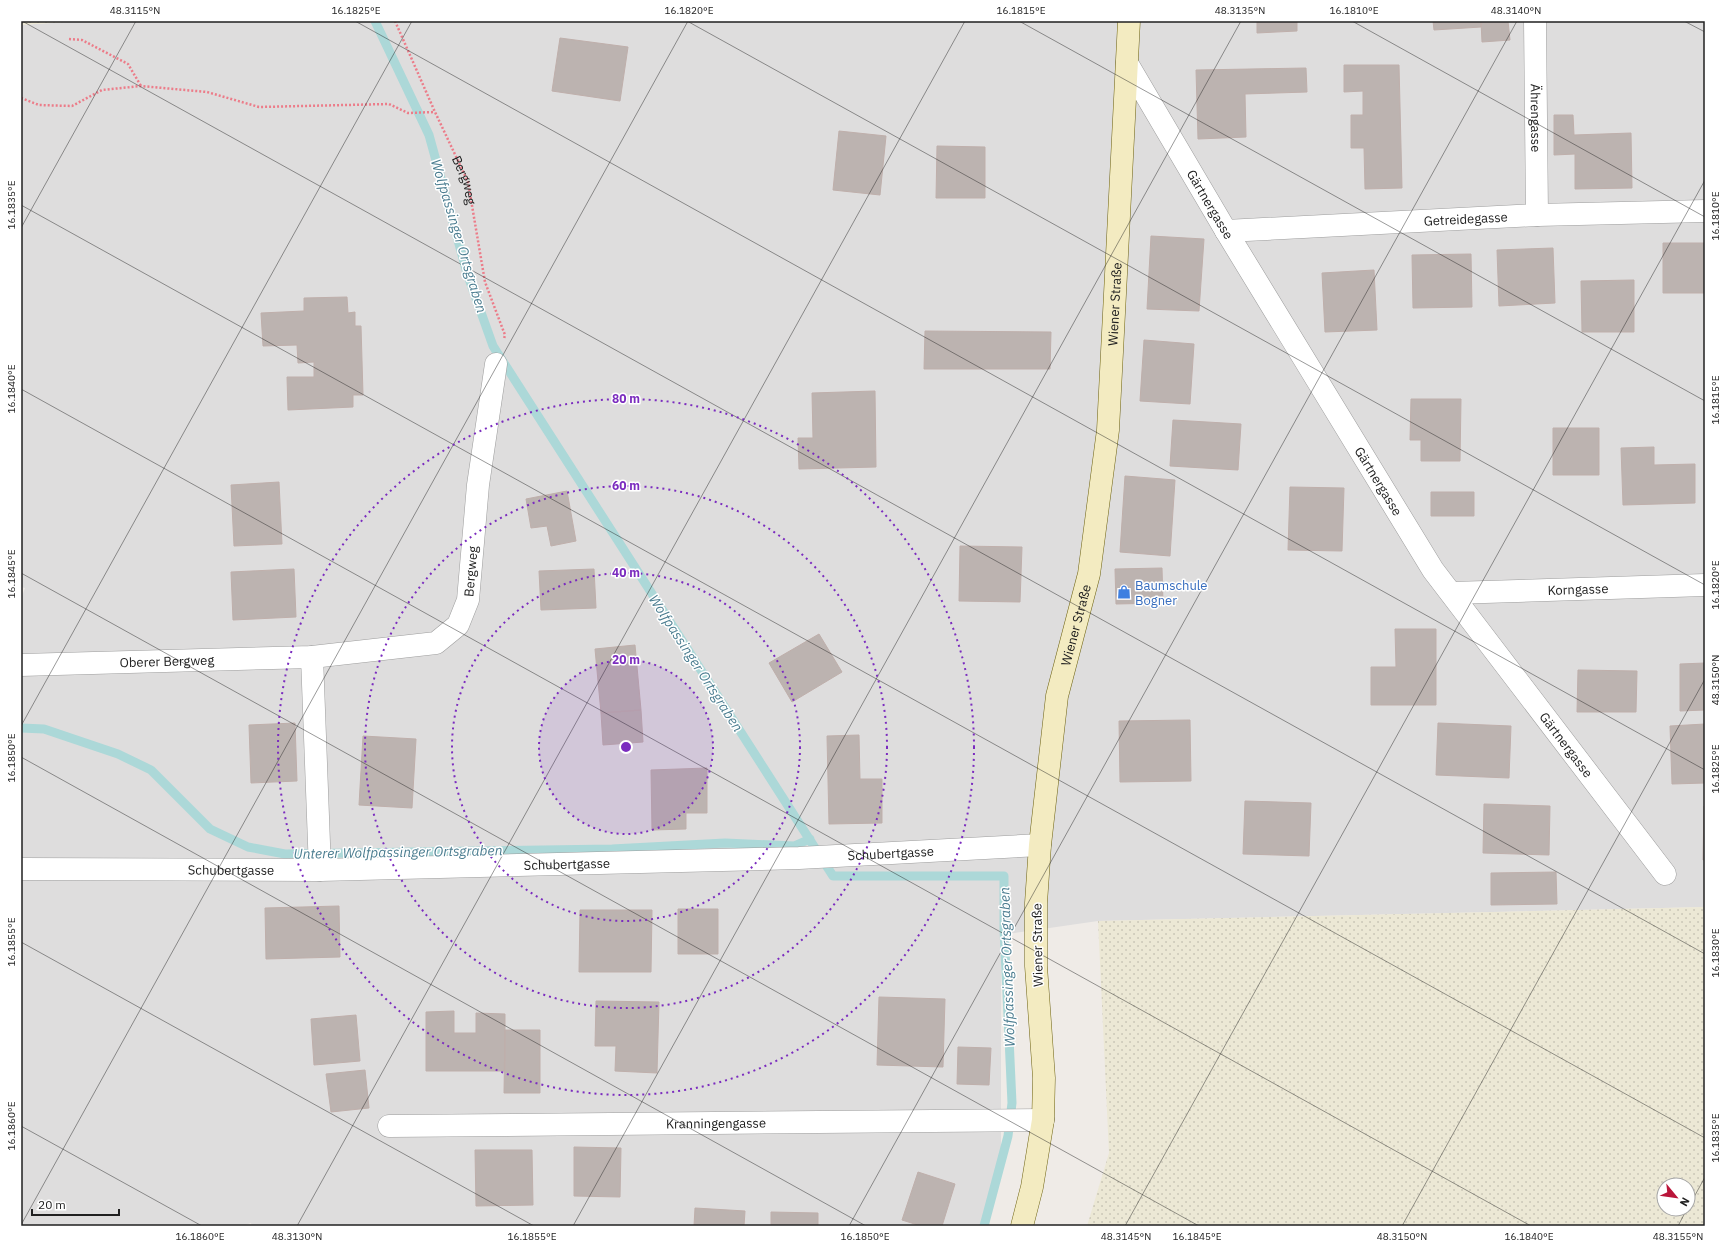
<svg xmlns="http://www.w3.org/2000/svg" width="1726" height="1247" font-family="'IBM Plex Sans',sans-serif">
  <defs>
    <pattern id="farmland-dots" width="8" height="8" patternUnits="userSpaceOnUse"><rect width="8" height="8" fill="#ece8d5"/><path d="M2 2h.1M6 6h.1" fill="none" stroke="#cac7b7" stroke-width="1.8" stroke-linecap="round"/></pattern>
  </defs>
  <rect width="100%" height="100%" fill="#efebe7"/>
  <path fill="#dedddd" d="M81 21H1705V907L1098 921 1001 935V1163L984 1226H252L251 1223 242 1226H21V599L25 588 21 587V25Z"/>
  <path fill="url(#farmland-dots)" fill-rule="evenodd" d="M21 21H81L21 25Z
    M1705 907V1226H1087L1109 1153 1098 921ZM1664 1185H1688V1209H1664Z"/>
  <g fill="none" stroke-linecap="round" stroke-linejoin="round">
    <path stroke="#acd8d8" stroke-width="9" d="M375 21 429 135 467 273 493 346 833 876H1004V929L1012 1103 1008 1136 984 1226
      M21 728 44 729 118 754 151 770 210 829 248 847 285 854 612 849 725 843 794 846 810 839"/>
  </g>
  <path fill="#bcb3b0" stroke="#bfafab" d="M1257 21H1297V31L1257 33Z
    M1433 21H1481V27L1434 30Z
    M1481 21H1508L1510 40 1482 42Z
    M560 38 628 47 620 101 552 91Z
    M1344 65H1399L1402 188 1365 189 1364 148H1351V115H1363V91L1344 92Z
    M1306 68 1307 92 1245 94 1246 137 1198 139 1196 70Z
    M1554 115H1573L1574 135 1631 133 1632 188 1575 189V154L1554 155Z
    M839 131 886 136 880 195 833 190Z
    M937 146 985 147V198H936Z
    M1151 236 1204 239 1199 311 1147 309Z
    M1663 243H1705V293H1663Z
    M1553 248 1555 303 1499 306 1497 250Z
    M1471 254 1472 307 1413 308 1412 255Z
    M1374 270 1377 330 1325 332 1322 273Z
    M1634 280V332H1582L1581 281Z
    M347 297 348 313 355 312V326H361L363 395H353V407L288 410 287 377H314V362L298 363 297 345 263 346 261 313 304 311V298Z
    M925 331 1051 332 1050 369H924Z
    M1144 340 1194 344 1190 404 1140 401Z
    M875 391 876 467 799 469 798 438H813L812 393Z
    M1411 399H1461L1460 461H1421V440H1410Z
    M1173 420 1241 424 1238 470 1170 466Z
    M1553 428H1599V475H1553Z
    M1654 447V465L1695 464V503L1623 505 1621 448Z
    M1125 476 1175 480 1170 556 1120 552Z
    M279 482 282 544 234 546 231 485Z
    M1290 487 1344 488 1342 551 1288 550Z
    M567 491 576 541 551 546 547 526 531 528 526 499Z
    M1431 492H1474V516H1431Z
    M960 546 1022 547 1020 602 959 601Z
    M1162 568 1163 603 1116 604 1115 569Z
    M294 569 296 617 233 620 231 572Z
    M594 569 596 608 541 610 539 571Z
    M1395 629H1436V705H1371V667H1396Z
    M819 634 842 672 792 702 769 663Z
    M635 645 641 710 601 713 595 649Z
    M1705 663V710L1680 711V664Z
    M1578 670 1637 671 1636 712H1577Z
    M641 710 643 742 603 745 601 713Z
    M1190 720 1191 781 1120 782 1119 721Z
    M295 723 297 781 251 783 249 725Z
    M1438 723 1511 726 1509 778 1436 775Z
    M1705 724V783L1672 784 1670 726Z
    M859 735 860 779H882V823L829 824 827 736Z
    M363 736 416 739 412 808 359 805Z
    M707 768V813H686V829L652 830 651 770Z
    M1245 801 1311 803 1309 856 1243 854Z
    M1484 804 1550 806 1549 855 1483 853Z
    M1704 806H1705V860H1703Z
    M1556 872 1557 904 1491 905V873Z
    M339 906 340 957 266 959 265 908Z
    M678 909H718V954H678Z
    M580 910H652L651 972H579Z
    M879 997 945 999 943 1067 877 1065Z
    M596 1001 659 1002 657 1073 615 1071 616 1046H595Z
    M454 1011V1033H476V1013L505 1014V1071H426V1012Z
    M356 1015 360 1061 314 1065 311 1019Z
    M505 1030H540V1093H504Z
    M958 1047 991 1048 989 1085 957 1084Z
    M365 1070 369 1108 331 1112 326 1074Z
    M574 1147 621 1148 620 1197 574 1196Z
    M475 1150H532L533 1205 476 1206Z
    M918 1172 955 1184 942 1226H921L902 1220Z
    M695 1208 745 1211 744 1226H694Z
    M771 1212 818 1213V1226H771Z"/>
  <g fill="none" stroke-linecap="round" stroke-linejoin="round">
    <g stroke="#9d9d9d" stroke-width="23">
      <g id="street">
        <path id="s2" d="M1535 21 1537 215"/>
        <path id="s3" d="M1127 63 1226 231 1433 570 1665 874"/>
        <path id="s4" d="M1226 231 1537 215 1705 211"/>
        <path id="s5" d="M1452 593 1705 585"/>
        <path d="M312 657 320 870"/>
        <path id="s6" d="M21 665 312 657 436 643 458 625 468 600 478 485 496 364"/>
        <path id="s7" d="M21 869 320 870 799 858 1040 845"/>
        <path id="s8" d="M389 1126 1043 1120"/>
      </g>
    </g>
    <g stroke="#6d6211" stroke-width="23">
      <g id="secondary">
        <path id="s9" d="M1022 1226 1032 1187 1043 1120 1044 1078 1036 966V903L1040 845 1057 696 1089 574 1108 430 1129 21"/>
      </g>
    </g>
    <g stroke="#ec7c89" stroke-width="2.5" stroke-dasharray="2 2" stroke-linecap="butt">
      <path id="s1" d="M395 21 435 112 468 182 485 282 505 335 504 339"/>
      <path d="M69 39 82 40 128 64 141 86"/>
      <path d="M21 98 39 105 72 106 102 90 141 86 207 92 259 107 389 104 408 113 435 112"/>
    </g>
    <use href="#street" stroke="#fff" stroke-width="22"/>
    <use href="#secondary" stroke="#f3ebc1" stroke-width="22"/>
  </g>
  <path fill="none" stroke="#202020" stroke-width="1" stroke-opacity="0.45" d="M22 21 1705 954M355 21 1705 770M687 21 1705 585M1019 21 1705 401M1352 21 1705 217M1684 21 1705 32M21 205 1705 1138M21 228 136 21M21 389 1531 1226M21 573 1199 1226M21 726 412 21M21 757 866 1226M21 942 534 1226M21 1126 202 1226M1688 1208 1705 1177M21 1225 688 21M297 1226 965 21M573 1226 1241 21M849 1226 1517 21M1125 1226 1705 180M1402 1226 1705 679M1678 1226 1687 1209"/>
  <circle cx="626" cy="747" r="87" fill="#7b2cbf" fill-opacity=".12"/>
  <g fill="none" stroke="#7b2cbf" stroke-width="2" stroke-dasharray="2 4">
    <circle cx="626" cy="747" r="87"/>
    <circle cx="626" cy="747" r="174"/>
    <circle cx="626" cy="747" r="261"/>
    <circle cx="626" cy="747" r="348"/>
  </g>
  <defs>
    <g id="shop-bare" transform="scale(1.08)"><path d="M-5-2.5h2.3a2.7 3.5 0 0 1 5.4 0H5L5.5 6h-11ZM-1.5-2.5h3a1.5 2.3 0 0 0-3 0Z" fill="#3f7fe0" stroke="#fff" stroke-width="2.5" paint-order="stroke"/></g>
  </defs>
  <g fill-rule="evenodd">
    <use href="#shop-bare" x="1124" y="592"/>
  </g>
  <g text-anchor="middle" stroke-width="3" stroke-linejoin="round" paint-order="stroke">
    <g font-size="13" fill="#202020" stroke="#fff">
      <text dy="5" stroke="none"><textPath href="#s2" startOffset="97">Ährengasse</textPath></text>
      <text dy="5" stroke="none"><textPath href="#s1" startOffset="174">Bergweg</textPath></text>
      <text dy="5" stroke="none"><textPath href="#s3" startOffset="164">Gärtnergasse</textPath></text>
      <text dy="5" stroke="none"><textPath href="#s4" startOffset="240">Getreidegasse</textPath></text>
      <text dy="5" stroke="none"><textPath href="#s9" startOffset="931">Wiener Straße</textPath></text>
      <text dy="5" stroke="none"><textPath href="#s3" startOffset="488">Gärtnergasse</textPath></text>
      <text dy="5" stroke="none"><textPath href="#s6" startOffset="500">Bergweg</textPath></text>
      <text dy="5" stroke="none"><textPath href="#s5" startOffset="126">Korngasse</textPath></text>
      <text dy="5" stroke="none"><textPath href="#s9" startOffset="607">Wiener Straße</textPath></text>
      <text dy="5" stroke="none"><textPath href="#s6" startOffset="146">Oberer Bergweg</textPath></text>
      <text dy="5" stroke="none"><textPath href="#s3" startOffset="812">Gärtnergasse</textPath></text>
      <text dy="5" stroke="none"><textPath href="#s7" startOffset="870">Schubertgasse</textPath></text>
      <text dy="5" stroke="none"><textPath href="#s7" startOffset="546">Schubertgasse</textPath></text>
      <text dy="5" stroke="none"><textPath href="#s7" startOffset="210">Schubertgasse</textPath></text>
      <text transform="translate(1037 945) rotate(-91)" y="5">Wiener Straße</text>
      <text dy="5" stroke="none"><textPath href="#s8" startOffset="327">Kranningengasse</textPath></text>
    </g>
    <g font-size="13" fill="#366cbe" stroke="#fff" text-anchor="start">
      <text x="1135" y="590">Baumschule<tspan x="1135" dy="15">Bogner</tspan></text>
    </g>
    <g font-size="14" font-style="italic" fill="#4b7d90" stroke="#fff">
      <text transform="translate(459 236) rotate(73)" y="5">Wolfpassinger Ortsgraben</text>
      <text transform="translate(696 663) rotate(57)" y="5">Wolfpassinger Ortsgraben</text>
      <text transform="translate(398 852) rotate(-1)" y="5">Unterer Wolfpassinger Ortsgraben</text>
      <text transform="translate(1007 967) rotate(-92)" y="5">Wolfpassinger Ortsgraben</text>
    </g>
  </g>
  <circle cx="626" cy="747" r="6" fill="#7b2cbf" stroke="#fff" stroke-width="2"/>
  <g font-size="12" text-anchor="middle" font-weight="bold" fill="#7b2cbf" stroke="#fff" stroke-width="3" stroke-linejoin="round" paint-order="stroke">
    <text x="626" y="403">80 m</text>
    <text x="626" y="490">60 m</text>
    <text x="626" y="577">40 m</text>
    <text x="626" y="664">20 m</text>
  </g>
  <rect width="1726" height="1247" fill="none" stroke="#ffffff" stroke-width="44"/>
  <g transform="translate(1676 1197) rotate(119)"><circle r="19" fill="#ffffff" stroke="#a6a6a6"/>
  <path d="M0-3L7 15L0 10L-7 15Z" fill="#ba153a"/>
  <text y="-6" font-size="11" font-weight="bold" text-anchor="middle" fill="#202020">N</text>
  </g>
  <path d="M32 1209v6h87v-6" fill="none" stroke="#202020" stroke-width="2"/>
  <text x="38" y="1209" font-size="12" fill="#202020" stroke="#ffffff" stroke-width="3" paint-order="stroke">20 m</text>
  <rect x="22" y="22" width="1682" height="1203" fill="none" stroke="#202020" stroke-width="1.5"/>
  <g font-size="10" text-anchor="middle" fill="#202020">
    <text x="135" y="14">48.3115°N</text>
    <text x="356" y="14">16.1825°E</text>
    <text x="689" y="14">16.1820°E</text>
    <text x="1021" y="14">16.1815°E</text>
    <text x="1240" y="14">48.3135°N</text>
    <text x="1354" y="14">16.1810°E</text>
    <text x="1516" y="14">48.3140°N</text>
    <text transform="translate(11 205) rotate(-90)" y="4">16.1835°E</text>
    <text transform="translate(1715 216) rotate(-90)" y="4">16.1810°E</text>
    <text transform="translate(11 389) rotate(-90)" y="4">16.1840°E</text>
    <text transform="translate(1715 400) rotate(-90)" y="4">16.1815°E</text>
    <text transform="translate(11 574) rotate(-90)" y="4">16.1845°E</text>
    <text transform="translate(1715 585) rotate(-90)" y="4">16.1820°E</text>
    <text transform="translate(1715 680) rotate(-90)" y="4">48.3150°N</text>
    <text transform="translate(11 758) rotate(-90)" y="4">16.1850°E</text>
    <text transform="translate(1715 769) rotate(-90)" y="4">16.1825°E</text>
    <text transform="translate(11 942) rotate(-90)" y="4">16.1855°E</text>
    <text transform="translate(1715 953) rotate(-90)" y="4">16.1830°E</text>
    <text transform="translate(11 1126) rotate(-90)" y="4">16.1860°E</text>
    <text transform="translate(1715 1138) rotate(-90)" y="4">16.1835°E</text>
    <text x="200" y="1240">16.1860°E</text>
    <text x="297" y="1240">48.3130°N</text>
    <text x="532" y="1240">16.1855°E</text>
    <text x="865" y="1240">16.1850°E</text>
    <text x="1126" y="1240">48.3145°N</text>
    <text x="1197" y="1240">16.1845°E</text>
    <text x="1402" y="1240">48.3150°N</text>
    <text x="1529" y="1240">16.1840°E</text>
    <text x="1678" y="1240">48.3155°N</text>
  </g>
</svg>
